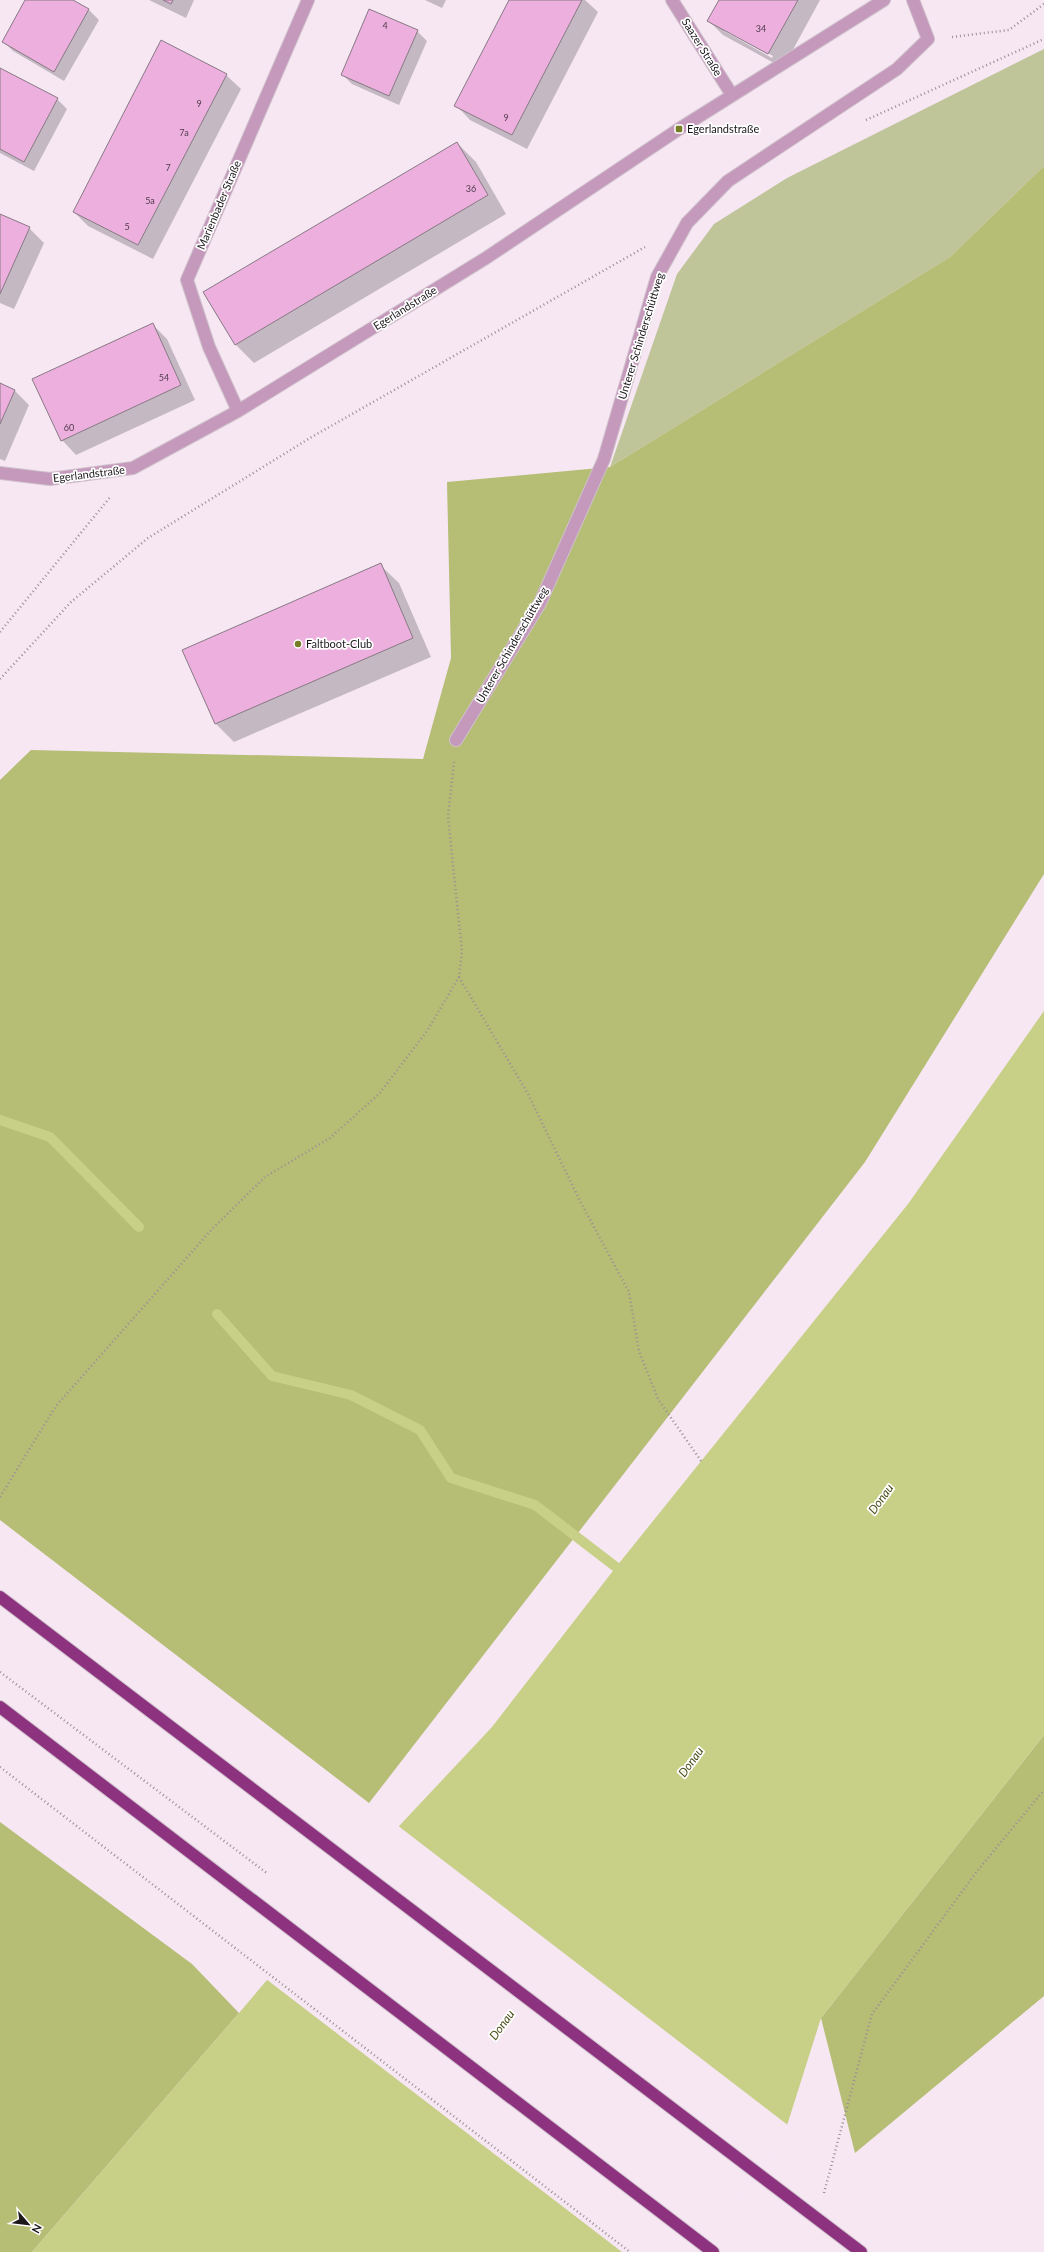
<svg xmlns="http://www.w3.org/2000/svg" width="1044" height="2252" font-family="Lato,sans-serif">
  <rect width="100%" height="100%" fill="#f6e7f3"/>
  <path fill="#bfc499" d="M1044 49V166L950 257 610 467 677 274 714 224 787 178Z"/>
  <path fill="#b6bd75" d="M1044 166V874L865 1162 369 1803 0 1520V780L31 750 423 759 451 658 447 482 610 467 950 257Z
    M1044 1735V1996L855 2153 821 2018Z
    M0 1822 192 1964 239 2013 32 2252H0Z"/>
  <path fill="#c8cf87" d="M1044 1011V1735L821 2018 784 2135 692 2252H32L239 2013 385 1841 492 1727 616 1567 908 1204Z"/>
  <path fill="#f6e7f3" d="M397 1825 789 2126 786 2136 695 2252H622L266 1979Z"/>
  <path fill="#0003" fill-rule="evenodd" d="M27 0H71L89 10 99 20 64 81 13 51 3 41Z
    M149 0H194L186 18Z
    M425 0H446L442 8Z
    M510 0H585L598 12 527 149 470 120 456 105Z
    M720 0H820L783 68 723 35 709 21ZM724 29 773 56 772 58 724 31Z
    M417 31 427 41 399 105 352 84 342 74Z
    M0 69 57 99 67 109 34 171 0 153Z
    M226 75 241 89 153 259 88 226 74 212Z
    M457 143 476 162 506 214 254 363 235 344Z
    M0 215 29 228 44 243 14 309 0 303Z
    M152 324 167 339 195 400 76 455 62 440Z
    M0 384 14 390 29 405 5 461 0 459Z
    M380 565 399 583 431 657 234 742 216 724 184 650Z"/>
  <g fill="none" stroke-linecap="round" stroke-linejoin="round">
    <path stroke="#c8cf87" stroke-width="10" d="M0 1120 50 1137 139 1227
      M217 1314 272 1376 351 1395 420 1430 451 1478 535 1505 616 1567"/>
  </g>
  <path fill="#ecafde" stroke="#877a84" d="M25 0H73L89 9 54 72 2 42Z
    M163 0H173L171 4Z
    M509 0H582L512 135 454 106Z
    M719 0H798L768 54 707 21Z
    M369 9 418 30 389 96 341 75Z
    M161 40 227 74 138 245 73 212Z
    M0 68 58 98 24 162 0 149Z
    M457 142 488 195 235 345 203 292Z
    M0 214 30 227 0 294Z
    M153 323 181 385 61 441 32 379Z
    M0 383 15 390 0 424Z
    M381 563 413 638 215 724 182 650Z"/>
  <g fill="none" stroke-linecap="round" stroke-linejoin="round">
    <g stroke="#cfc2cc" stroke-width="14">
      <path id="minor" d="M672 0 732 95
        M238 411 209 347 187 280 308 0
        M0 473 50 479 133 468 238 411 486 258 679 129 884 0
        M456 740 540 603 604 459 657 277 687 223 728 181 897 69 928 39 913 0"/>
    </g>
    <g stroke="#cfc2cc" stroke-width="14">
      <path id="highway" d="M0 1597 861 2252
        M0 1707 713 2252"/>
    </g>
    <path stroke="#998e96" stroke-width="2.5" stroke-dasharray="1 3" stroke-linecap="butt" d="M952 37 1009 30 1044 4
      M866 120 1044 39
      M0 632 111 496
      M0 679 71 602 148 538 310 438 645 247
      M459 977 528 1094 580 1201 629 1292 639 1351 658 1399 701 1461
      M0 1497 56 1406 213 1228 265 1177 330 1138 379 1094 427 1031 459 977 462 951 448 817 454 762
      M0 1672 268 1874
      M0 1767 630 2252
      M824 2193 872 2014 978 1870 1044 1790"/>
    <use href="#minor" stroke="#c599bb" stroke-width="12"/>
    <use href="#highway" stroke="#8d327f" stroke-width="12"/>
  </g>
  <g fill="#777c26" stroke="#fff" stroke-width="1.5">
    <rect x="675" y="125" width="8" height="8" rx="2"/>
    <circle cx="298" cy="644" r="4"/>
  </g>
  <g text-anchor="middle" stroke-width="3.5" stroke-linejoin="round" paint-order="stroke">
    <g font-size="9" fill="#503d4c">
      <text x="385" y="29">4</text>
      <text x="761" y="32">34</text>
      <text x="199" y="107">9</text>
      <text x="506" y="121">9</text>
      <text x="184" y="136">7a</text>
      <text x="168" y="171">7</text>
      <text x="471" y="192">36</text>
      <text x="150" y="204">5a</text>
      <text x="127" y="230">5</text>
      <text x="164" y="381">54</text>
      <text x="69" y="431">60</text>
    </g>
    <g font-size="11" fill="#1c171b" stroke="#fff">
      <text transform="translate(702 47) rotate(58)" y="4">Saazer Straße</text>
      <text transform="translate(219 205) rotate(-67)" y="4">Marienbader Straße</text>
      <text transform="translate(405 308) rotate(-32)" y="4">Egerlandstraße</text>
      <text transform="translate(641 336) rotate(-73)" y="4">Unterer Schinderschüttweg</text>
      <text transform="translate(89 474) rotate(-7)" y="4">Egerlandstraße</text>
      <text transform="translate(512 645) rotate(-60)" y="4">Unterer Schinderschüttweg</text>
    </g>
    <g font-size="11" fill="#1c171b" stroke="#fff" text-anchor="start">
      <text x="687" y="133">Egerlandstraße</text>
      <text x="306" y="648">Faltboot-Club</text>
    </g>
    <g font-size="12" font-style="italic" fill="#4b4e19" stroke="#fff">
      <text transform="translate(881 1499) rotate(-54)" y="4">Donau</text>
      <text transform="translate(691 1762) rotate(-54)" y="4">Donau</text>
      <text transform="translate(502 2025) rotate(-54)" y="4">Donau</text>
    </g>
  </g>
  <g transform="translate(28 2224) rotate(118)" stroke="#ffffff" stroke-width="3" paint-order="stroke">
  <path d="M0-3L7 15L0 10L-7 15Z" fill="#1c171b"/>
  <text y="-6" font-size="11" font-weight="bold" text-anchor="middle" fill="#1c171b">N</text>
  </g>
</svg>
